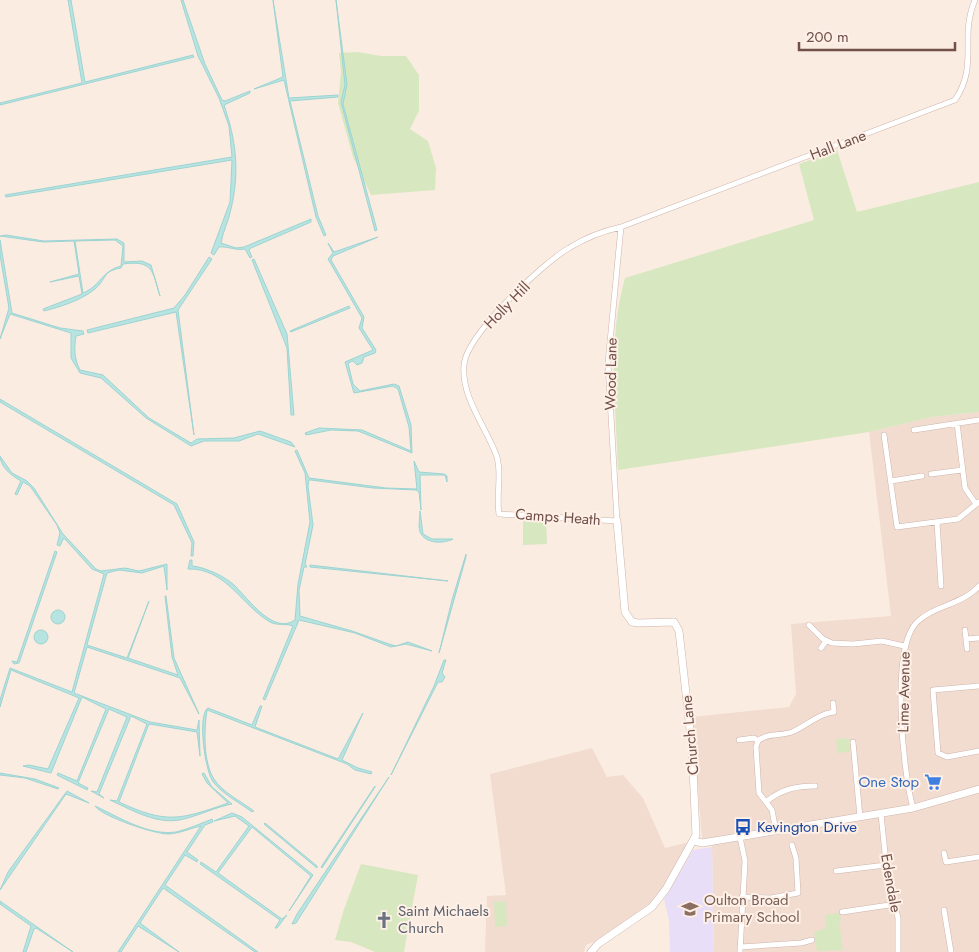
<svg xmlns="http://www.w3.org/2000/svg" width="979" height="952" font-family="Jost,sans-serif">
  <rect width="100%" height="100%" fill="#fbece1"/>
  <path fill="#f2dcd0" d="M979 412V952H714L712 847 711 838 702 839 692 717 789 707 796 694 791 624 891 616 869 432 932 417Z
    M592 748 607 777 623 775 643 798 665 848 689 842 664 888 650 904 596 941 586 945 584 952H485L487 896 506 895 490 774Z"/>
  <path fill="#e9def7" d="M712 847 714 952H670L669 920 664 899 693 850Z"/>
  <path fill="#d7e7c0" d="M358 52 381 56H406L419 75V111L410 129 428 141 436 168 435 190 371 195 353 157 338 103 341 72 339 53Z
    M837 150 857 212 979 182V412L932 417 869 432 618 470C616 406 607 341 625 278L814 220 799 164Z
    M546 520 547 544 523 545V521Z
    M849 738 850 752 837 753 836 739Z
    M361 864 418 875 404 952H375L351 942 335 940 344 909Z
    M506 901 507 926 495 927 494 902Z
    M840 913 841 921H839L843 950 817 951 814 932 826 928 825 915Z"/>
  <path fill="#b7e3e1" stroke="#9dd4d2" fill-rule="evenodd" d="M68 0H71L85 82 193 55 194 57 0 105V103L82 83Z
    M181 0H183L205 64 222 100 225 101 250 91V93L224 105C236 140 240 171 231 209 229 220 223 231 221 243L236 248 244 247 311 219V222L251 248 249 250 252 257 250 258 245 249C236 251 228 246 219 247L214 255 211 253 230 202 232 160 6 197 5 195 232 157 229 126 219 98 198 56Z
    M273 0 289 98 338 95V97L290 101 318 216 326 235 324 236 316 217 284 80 254 89 283 77Z
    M336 0 347 84 343 104 377 230 375 231 341 102 345 85Z
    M6 235 44 241 117 239 124 243V262L142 261 151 265 160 296C152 271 154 260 123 264L121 268C102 271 107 279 95 289 82 300 60 307 44 311L43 309 82 294 79 276 50 282 79 274 74 241 43 242 0 236ZM115 240 123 246 121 266C100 272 102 285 83 293L75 241Z
    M378 237 333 256 331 260 364 317 362 328 376 350 375 353 364 357 362 363 357 365 353 361 348 363 353 384 360 391 394 384 399 386 411 425 412 453 358 431 331 430 306 435 305 433 319 428 362 430 411 451 409 427 398 389 393 386 354 393 345 362 373 350 359 328 362 318 328 259 333 253 328 243 334 252Z
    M0 240 12 313 60 328 83 331 84 334 76 336C74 349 74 358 80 370L103 375 149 418 191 443 197 439 234 438 260 431 291 442 295 447 258 434 239 441H204L191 446 146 418 101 378 80 373 71 358V333L10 314 0 339 9 308 0 255Z
    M209 257 212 259 178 310 194 435 176 312 88 333 87 330 174 308 185 295Z
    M254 259 287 334 294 415H291L287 348 252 260Z
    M349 306 350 308 291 332 290 331Z
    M0 399 177 504 194 542 193 556H191L192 543 174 505 0 402Z
    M297 450 309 478 386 488 417 489 414 461 419 472 444 474 447 476V482L445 475H420L421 510 419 492 416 490 373 488 311 480H309L308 486 313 525 305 564 307 567H304L299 590 300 616 352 631 389 644 396 646 408 642 432 651 406 644 391 647 355 633 299 620 265 700 263 699 293 626C285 623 277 626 270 622 241 605 226 568 188 569L190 560H192V566C205 567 227 577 236 587 249 600 274 635 295 620L298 584 310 522 305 473 295 451Z
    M0 456 12 473 27 481 34 488 63 534 96 569 101 571 125 568 139 571 167 564V590L164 566 142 573 119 570 107 573 87 645 127 658 149 601 128 658 178 675 172 657 165 596H166L174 658 199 714 180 678 87 647 74 693 150 722 197 730 199 720 200 756 197 732 149 724 119 802C166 824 180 820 228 803L207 783 202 774 204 773 212 787 232 804C216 807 200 815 184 819 158 826 132 810 110 800L117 801 147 724 131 716 99 794 104 798 91 791 97 792 127 717 109 709 78 783 88 788 87 790 57 775 58 773 77 781 106 709 82 697 51 773 23 766 29 765 48 769 79 698 11 670 0 707V700L10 668 72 692 104 574 92 569 65 539H63L60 546 57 545 60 533 57 525 30 486 23 482 17 495 15 494 21 481C11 475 1 468 0 456Z
    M420 511 423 534 432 539H453C443 544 425 544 420 532 418 526 420 517 420 511Z
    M55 551 57 552 19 663 14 664 12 661 17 662Z
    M466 554V557L439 653 452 600Z
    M310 565 448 581 310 567Z
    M51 617a7 7 0 1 1 14 0a7 7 0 1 1-14 0Z
    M34 637a7 7 0 1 1 14 0a7 7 0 1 1-14 0Z
    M444 660H446L442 673 445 677 442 682H438L391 775 434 686Z
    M260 706H262L255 727 338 759 363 713 342 760 358 768 372 772 371 774 355 770 347 764 207 710C204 730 203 762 214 779 222 792 242 802 254 811L252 812C240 803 224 795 214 783 205 774 197 714 208 708L252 725Z
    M0 773 35 779 59 788 58 789 25 778 0 775Z
    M389 777 296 923 292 924 297 914Z
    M375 786V787L322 868 321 867Z
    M67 791 89 803 66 794 0 890 8 872Z
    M95 806C119 817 148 836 176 832 188 829 200 824 212 819L213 822 205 825 187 852 198 860 197 862 185 855 165 885 258 952H255L163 888 140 923 179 952 138 926 121 952H118L201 826C191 828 181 833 170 834 156 835 101 816 95 806Z
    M232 813 242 817 313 875 289 911 311 876 252 827 218 873 282 919 287 915 277 928H275L280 920 200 864 201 862 216 872 249 826 235 816 214 821Z
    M265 823 317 866V868L264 824Z
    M0 901 73 952 36 928 34 929 26 952H23L31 926 0 904Z"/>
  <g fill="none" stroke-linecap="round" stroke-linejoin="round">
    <g stroke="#cdb4ab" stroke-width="6">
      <path id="minor" d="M621 227 608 363 617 521 499 514C496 495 502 475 497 457 487 428 461 398 464 365 466 335 543 263 569 248 585 238 603 231 621 227L955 100C979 65 959 37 975 0
        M957 423 965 488 976 504
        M914 430 979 420
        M884 435 897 527 958 519 979 502
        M931 474 962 470
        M891 481 922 476
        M937 522 941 586
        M809 625 823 639 832 643 853 644 882 641 904 646
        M965 630 967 649
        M966 639 979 638
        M821 648 826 641
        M979 686 933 690 938 753 947 757 979 751
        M739 740 754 738 758 741C766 733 781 736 792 732 807 726 817 714 834 712L833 703
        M758 741 756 747 759 793 772 810 776 831
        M853 742 860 817
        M767 801C782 789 797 786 815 786
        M913 808C903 773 890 648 917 622 935 605 962 605 979 586
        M881 814 887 873 898 918V952
        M944 853 946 862 979 857
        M836 871 886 865
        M742 897 771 898 798 893 796 858 792 845
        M944 910 951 952
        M842 912 896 904
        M740 947 801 943 812 940
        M740 952 745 861 740 837"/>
    </g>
    <g stroke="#cdb4ab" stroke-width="8">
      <path id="tertiary" d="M694 841 702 843 913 808 979 789
        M591 952 598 944 652 907 666 889 696 835 692 747 679 631 674 622 638 623 632 622 625 612 617 521"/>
    </g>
    <use href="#minor" stroke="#fff" stroke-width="5"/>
    <use href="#tertiary" stroke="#fff" stroke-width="7"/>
  </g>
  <defs>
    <g id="supermarket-bare" transform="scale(1.35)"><path d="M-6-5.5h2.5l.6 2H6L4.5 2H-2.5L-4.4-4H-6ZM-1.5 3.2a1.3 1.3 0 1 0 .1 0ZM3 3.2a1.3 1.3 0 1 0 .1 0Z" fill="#3f7fe0" stroke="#fef0e6" stroke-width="2.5" paint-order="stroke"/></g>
    <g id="bus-bare" transform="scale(1.35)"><path d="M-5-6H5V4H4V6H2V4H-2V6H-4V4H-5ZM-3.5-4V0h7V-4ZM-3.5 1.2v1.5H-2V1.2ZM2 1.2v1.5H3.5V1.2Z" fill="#1a4fb4" stroke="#fef0e6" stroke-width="2.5" paint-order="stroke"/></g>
    <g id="school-bare" transform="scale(1.35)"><path d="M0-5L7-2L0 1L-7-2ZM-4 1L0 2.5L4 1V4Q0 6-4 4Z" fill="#8d6e63" stroke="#fef0e6" stroke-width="2.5" paint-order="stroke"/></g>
    <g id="church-bare" transform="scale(1.35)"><path d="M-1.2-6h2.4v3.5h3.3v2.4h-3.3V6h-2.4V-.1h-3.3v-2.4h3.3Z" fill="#6b7280" stroke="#fef0e6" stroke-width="2.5" paint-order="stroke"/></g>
  </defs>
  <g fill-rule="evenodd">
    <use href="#supermarket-bare" x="933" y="782"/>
    <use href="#bus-bare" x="743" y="827"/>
    <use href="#school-bare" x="690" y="909"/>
    <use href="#church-bare" x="384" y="920"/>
  </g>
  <g text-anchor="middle" stroke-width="4" stroke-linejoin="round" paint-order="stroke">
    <g font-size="15" fill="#705049" stroke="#fef0e6">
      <text transform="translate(838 145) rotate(-21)" y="5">Hall Lane</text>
      <text transform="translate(507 305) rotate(-46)" y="5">Holly Hill</text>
      <text transform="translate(611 374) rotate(-89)" y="5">Wood Lane</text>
      <text transform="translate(558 517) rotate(4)" y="5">Camps Heath</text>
      <text transform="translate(904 692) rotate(-89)" y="5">Lime Avenue</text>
      <text transform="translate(690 735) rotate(-95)" y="5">Church Lane</text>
      <text transform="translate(891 883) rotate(80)" y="5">Edendale</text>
    </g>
    <g font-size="15" fill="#366cbe" stroke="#fef0e6" text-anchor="end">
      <text x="919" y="787">One Stop</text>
    </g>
    <g font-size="15" fill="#164399" stroke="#fef0e6" text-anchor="start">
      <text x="757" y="832">Kevington Drive</text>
    </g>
    <g font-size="15" fill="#785e54" stroke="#fef0e6" text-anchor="start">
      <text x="704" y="905">Oulton Broad<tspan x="704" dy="17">Primary School</tspan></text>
    </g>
    <g font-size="15" fill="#5b616d" stroke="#fef0e6" text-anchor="start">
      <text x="398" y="916">Saint Michaels<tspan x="398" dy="17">Church</tspan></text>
    </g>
  </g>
  <path d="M799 42v8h156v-8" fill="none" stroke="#705049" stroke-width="2.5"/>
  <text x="806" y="42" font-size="15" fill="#705049" stroke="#fef0e6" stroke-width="4" paint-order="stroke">200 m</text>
</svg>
